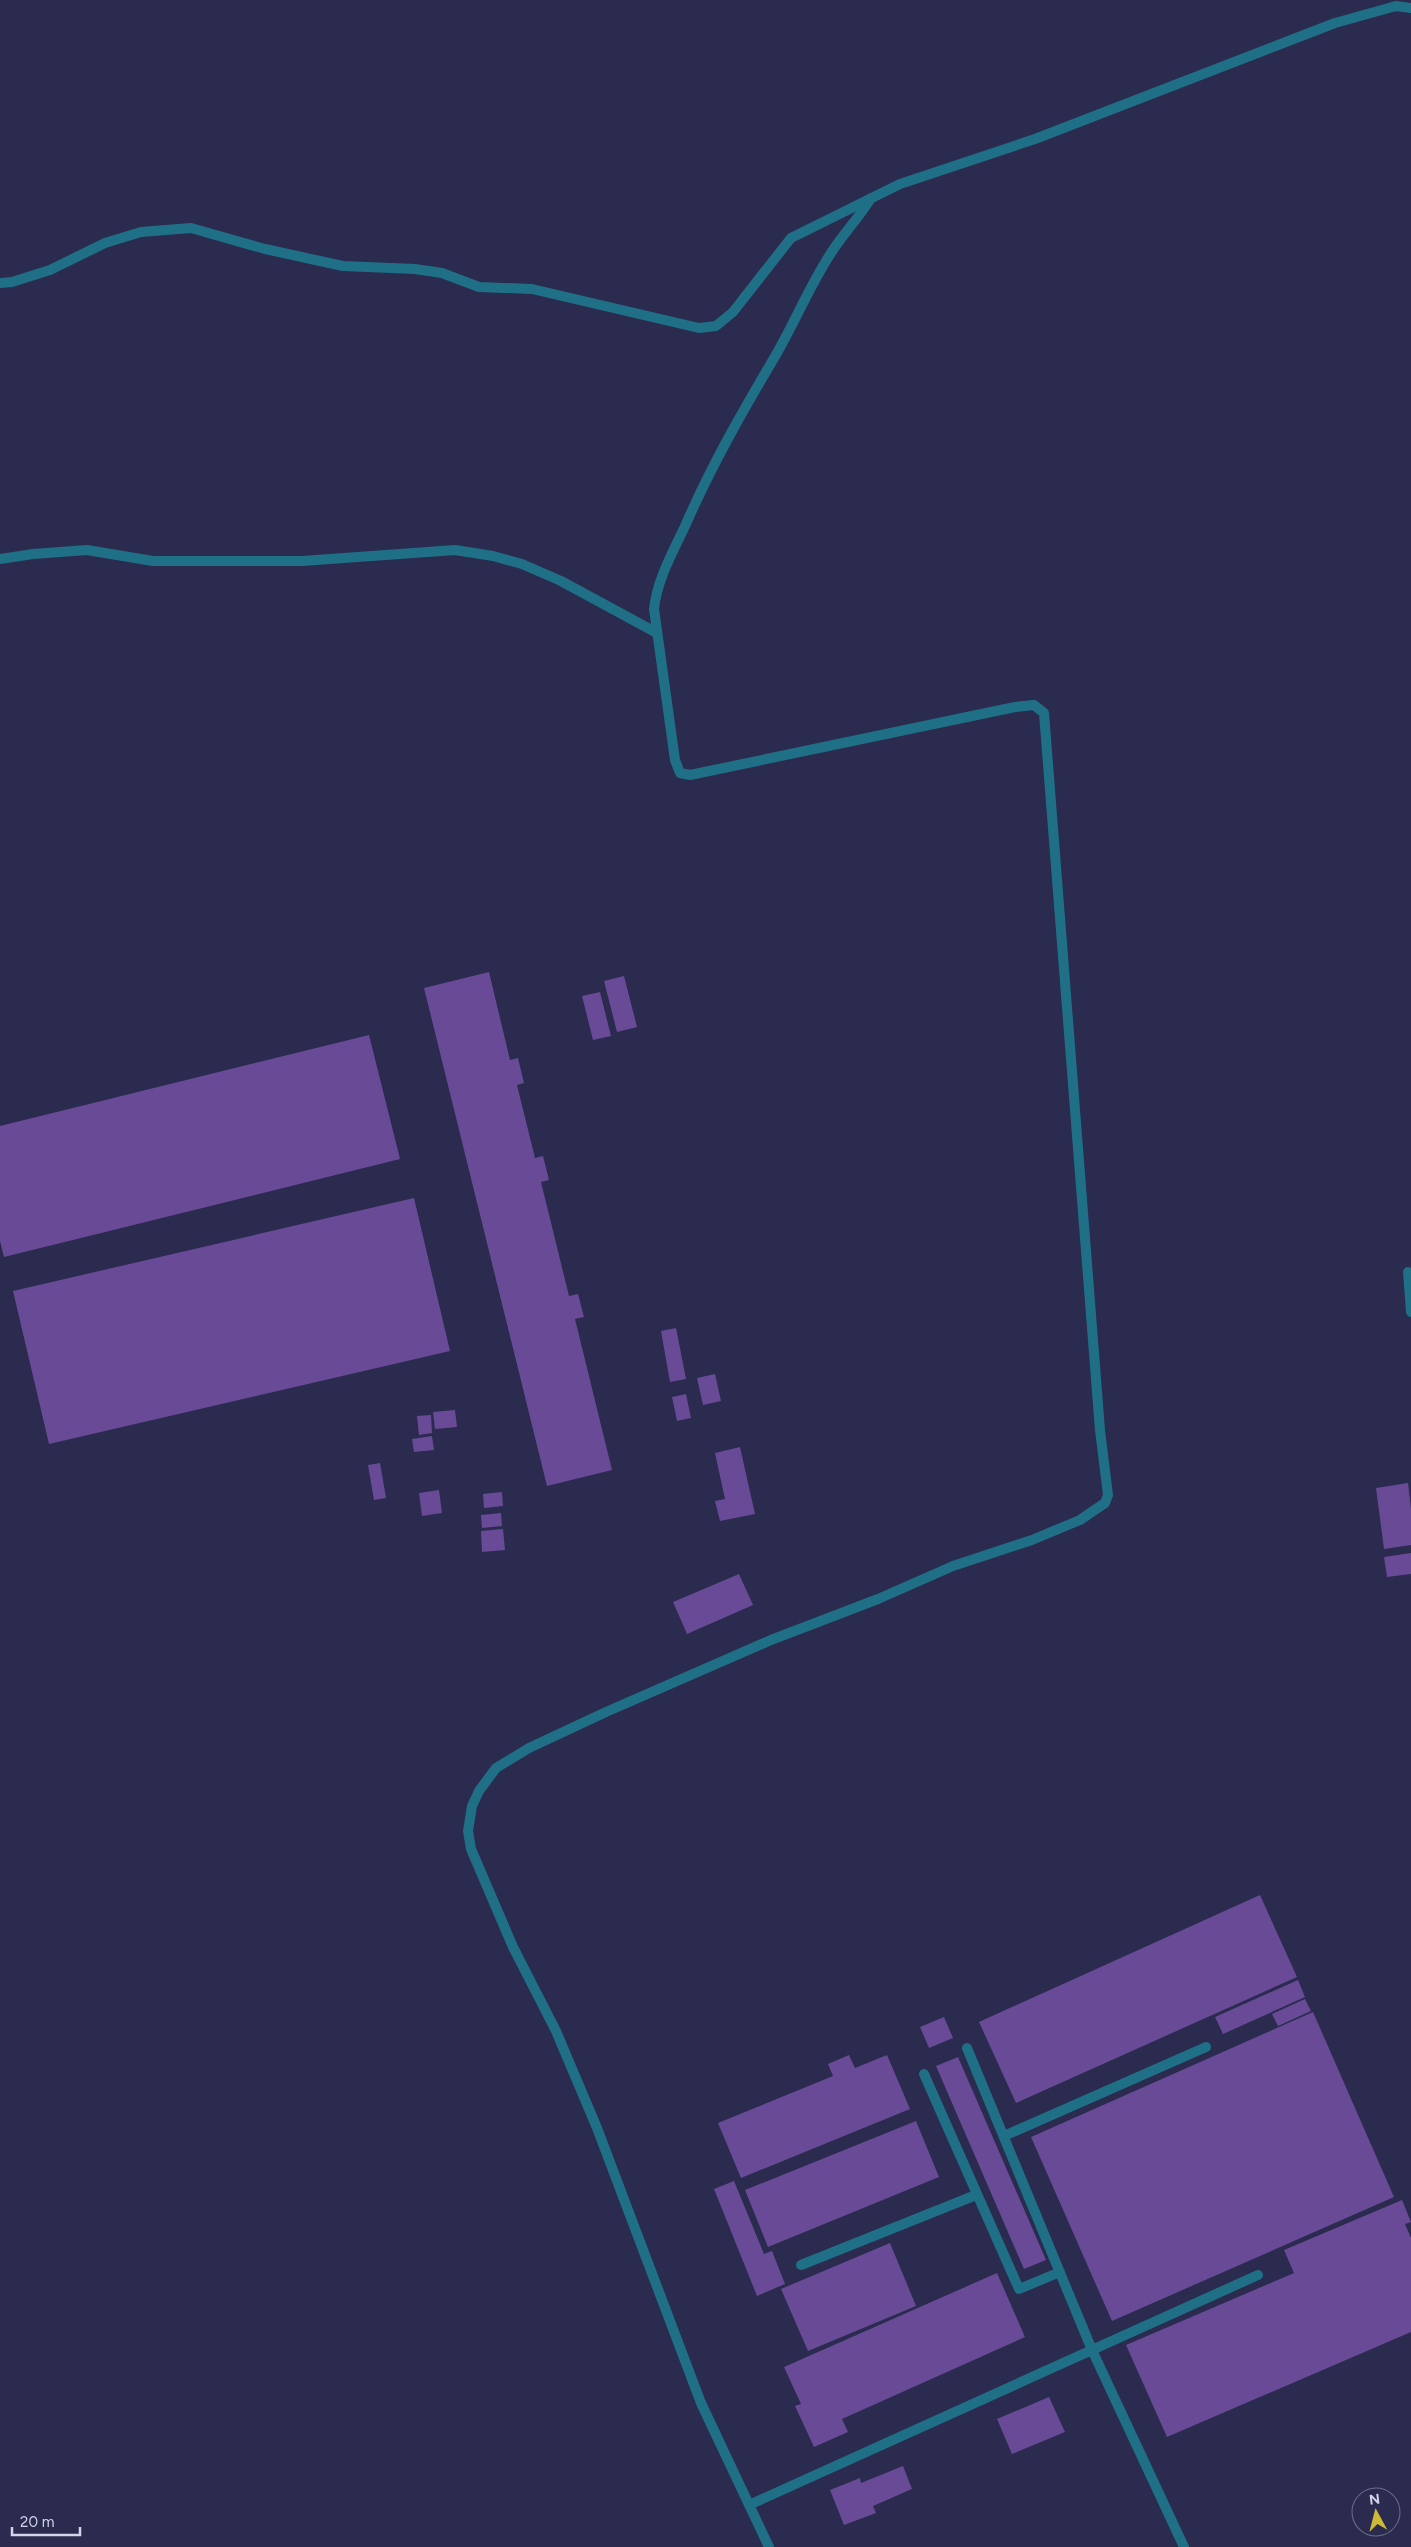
<svg xmlns="http://www.w3.org/2000/svg" width="1411" height="2547" font-family="Figtree,sans-serif">
  <rect width="100%" height="100%" fill="#2a2b4e"/>
  <path fill="#694a97" d="M489 972 510 1060 518 1058 524 1083 517 1085 535 1158 543 1156 549 1180 541 1182 569 1296 578 1294 584 1317 575 1319 612 1470 547 1486 424 988Z
    M624 976 637 1027 617 1032 604 981Z
    M600 992 611 1036 593 1040 582 996Z
    M369 1035 400 1159 4 1257 0 1241V1126Z
    M414 1198 450 1351 49 1444 13 1291Z
    M676 1328 686 1379 670 1382 661 1331Z
    M715 1374 721 1401 703 1405 697 1378Z
    M686 1394 691 1418 677 1421 672 1397Z
    M455 1410 457 1427 435 1429 433 1412Z
    M431 1415 432 1433 419 1435 417 1416Z
    M432 1436 434 1450 414 1452 412 1439Z
    M740 1447 755 1514 720 1521 715 1501 725 1499 715 1453Z
    M380 1463 386 1498 374 1500 368 1465Z
    M1408 1483 1411 1509V1545L1384 1549 1376 1488Z
    M439 1490 442 1513 422 1516 419 1493Z
    M502 1492 503 1506 484 1508 483 1494Z
    M501 1513 502 1526 482 1528 481 1515Z
    M503 1529 505 1550 482 1552 481 1531Z
    M1411 1553V1574L1387 1577 1384 1557Z
    M739 1574 753 1605 687 1634 673 1602Z
    M1260 1895 1297 1977 1016 2103 979 2022Z
    M1298 1980 1305 1997 1223 2034 1215 2017Z
    M1305 1999 1311 2011 1278 2026 1272 2014Z
    M1313 2012 1394 2197 1112 2321 1031 2137Z
    M944 2017 953 2038 929 2048 920 2027Z
    M849 2055 855 2068 887 2055 910 2109 741 2178 718 2123 833 2076 828 2064Z
    M958 2057 1046 2260 1024 2269 936 2066Z
    M916 2121 939 2177 768 2247 745 2190Z
    M734 2181 764 2254 772 2251 785 2284 757 2296 714 2189Z
    M1402 2200 1411 2222 1405 2224 1411 2238V2332L1167 2437 1126 2345 1294 2273 1284 2250Z
    M890 2243 916 2306 808 2351 781 2289Z
    M997 2273 1025 2337 842 2419 848 2432 814 2447 795 2406 801 2404 784 2367Z
    M1049 2397 1065 2432 1012 2454 997 2419Z
    M903 2466 912 2489 873 2506 876 2513 844 2525 830 2490 860 2478 861 2483Z"/>
  <g fill="none" stroke-linecap="round" stroke-linejoin="round">
    <path stroke="#1f7086" stroke-width="10" d="M0 559 33 554 87 550 153 561H302L455 550 493 556 522 564 561 581 657 633
      M1408 1272 1411 1312
      M967 2048 1092 2350 1184 2547
      M924 2074 1019 2289 1060 2272
      M1004 2136 1206 2047
      M801 2265 976 2195
      M749 2505 1258 2275
      M769 2547 701 2403 597 2128 556 2031 513 1947 471 1849 468 1831 472 1806 479 1791 496 1768 529 1748 606 1712 771 1640 878 1599 953 1566 1032 1540 1080 1520 1105 1503 1108 1495 1100 1430 1044 713 1034 705 1015 707 690 775 680 773 675 760 654 609C657 579 674 550 686 524 712 464 744 409 777 353 796 320 810 285 831 253 843 234 859 218 871 198"/>
    <path stroke="#1f7086" stroke-width="10" d="M0 283 12 282 50 270 105 243 141 232 191 228 265 249 343 266 415 269 442 273 479 287 532 289 699 328 716 326 733 312 791 238 900 184 1035 139 1335 23 1396 6 1411 8"/>
  </g>
  <g transform="translate(1376 2512) rotate(353)"><circle r="24" fill="#2a2b4e" stroke="#6d6f8d"/>
  <path d="M0-4L9 19L0 12L-9 19Z" fill="#cdb938"/>
  <text y="-8" font-size="14" font-weight="bold" text-anchor="middle" fill="#d2d4eb">N</text>
  </g>
  <path d="M12 2527v8h68v-8" fill="none" stroke="#d2d4eb" stroke-width="2.5"/>
  <text x="20" y="2527" font-size="15" fill="#d2d4eb" stroke="#2a2b4e" stroke-width="4" paint-order="stroke">20 m</text>
</svg>
